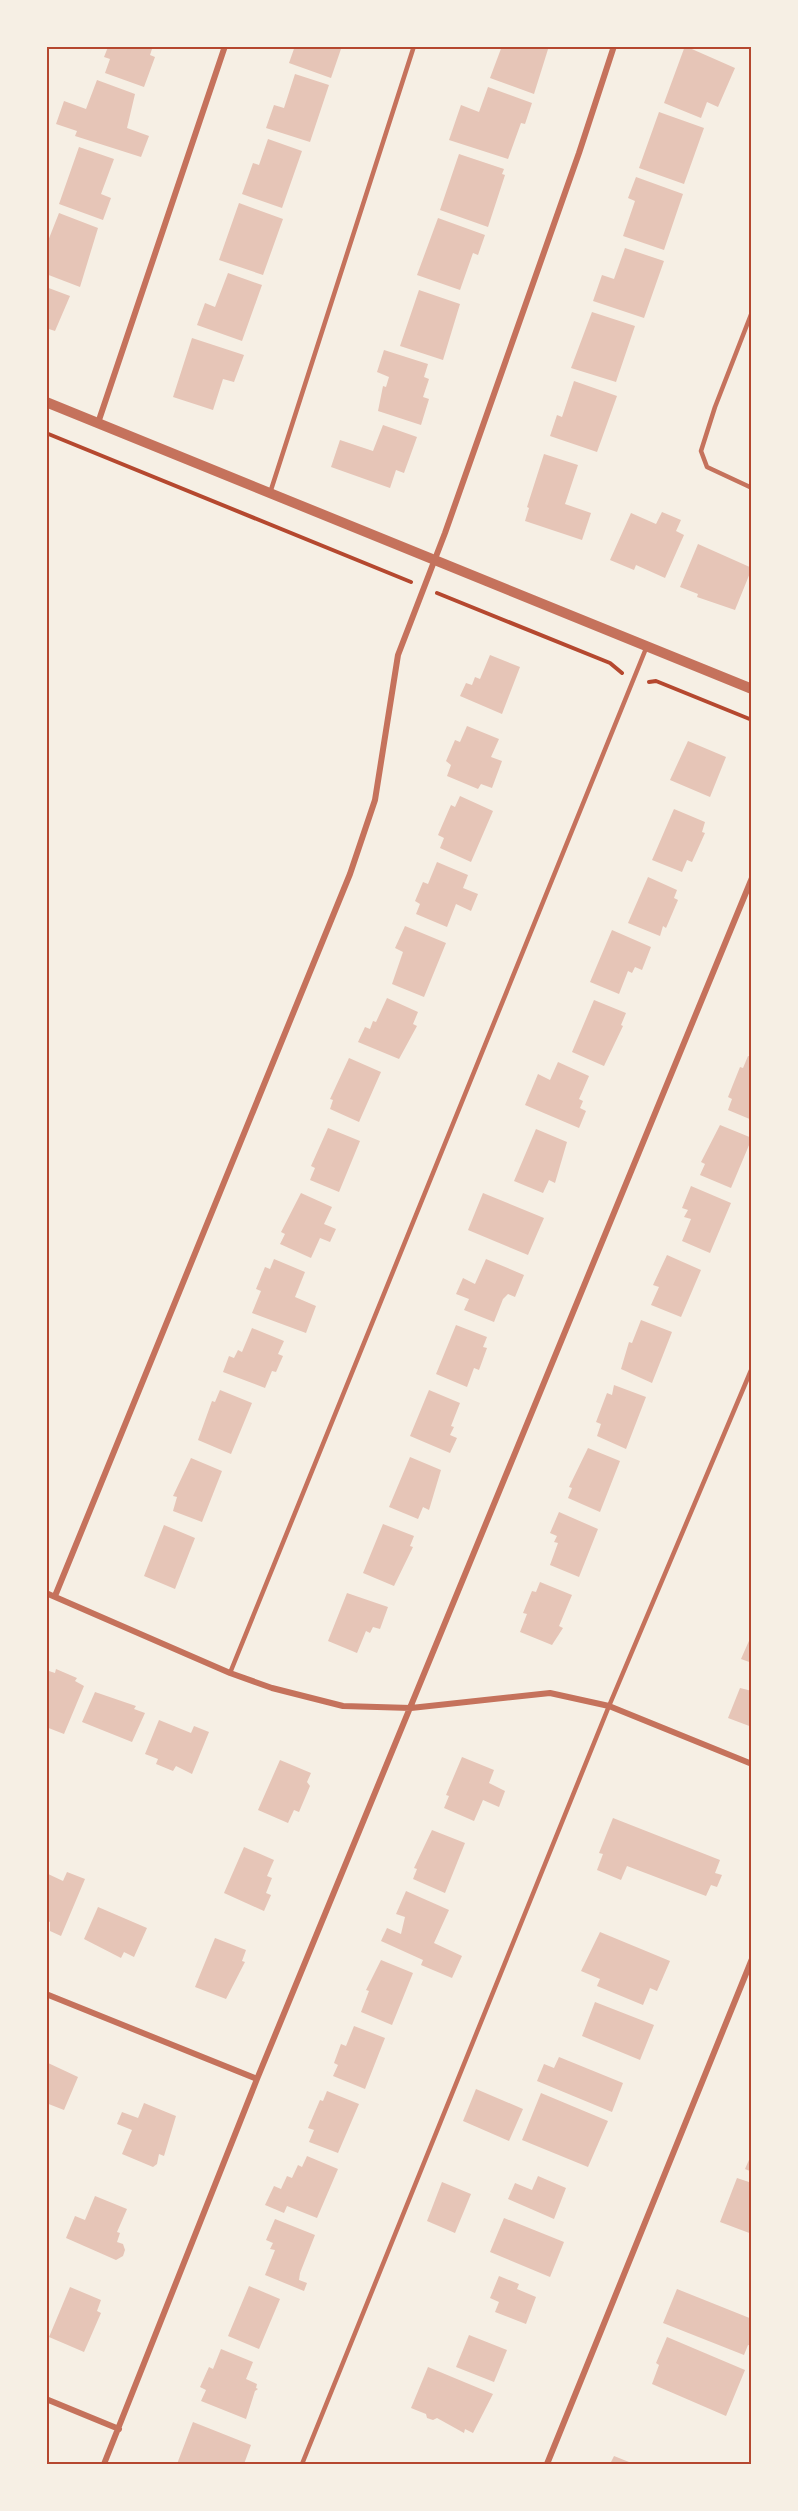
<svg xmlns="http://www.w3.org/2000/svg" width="798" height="2511" font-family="Jost,sans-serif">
  <rect width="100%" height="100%" fill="#f6efe4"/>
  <path fill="#e6c5b7" d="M114 46H153L150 55 155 57 144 87 105 73 110 59 104 57 108 47 113 49Z
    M295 46H342L331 78 289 63Z
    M502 46H549L534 94 490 78Z
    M685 46 735 68 718 107 707 102 701 118 664 103Z
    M295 74 329 85 310 142 266 128 274 105 284 108Z
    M97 80 135 94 127 128 149 136 141 157 75 136 77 131 56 124 64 101 86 109Z
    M488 87 532 103 525 124 521 123 508 159 449 140 461 105 479 112Z
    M659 112 704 128 684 184 639 168Z
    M268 139 302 151 282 208 242 194 253 163 259 165Z
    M79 147 114 159 101 194 111 198 103 220 59 204Z
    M459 154 504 169 502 174 505 175 488 227 440 210Z
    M636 177 683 194 664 250 623 236 635 201 628 198Z
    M239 203 283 219 263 275 219 260Z
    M59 213 98 228 80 287 46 274V246Z
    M438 218 485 235 478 255 473 253 460 290 417 275Z
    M625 248 664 261 644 318 593 301 602 275 614 279Z
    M228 273 262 285 242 341 197 325 205 303 215 307Z
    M46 287 70 296 55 331 46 328Z
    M419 290 460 304 443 360 400 346Z
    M592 312 635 326 616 382 571 368Z
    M192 338 244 355 234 382 223 379 213 410 173 397Z
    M384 350 428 364 424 377 429 379 423 397 429 399 421 425 378 411 383 386 386 387 389 377 377 372Z
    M574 381 617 396 597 452 550 436 557 415 562 417Z
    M383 425 417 437 404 473 396 470 390 488 331 467 340 440 373 451Z
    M544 454 578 465 565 504 591 513 582 540 525 521 529 508 527 507Z
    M662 512 681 520 676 531 684 535 665 578 636 565 634 570 610 560 631 513 656 524Z
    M698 544 752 568 735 610 697 597 698 594 680 587Z
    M490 655 520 667 502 714 460 696 466 683 472 685 475 677 480 679Z
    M467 726 499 739 491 757 502 761 492 788 481 784 478 789 447 776 451 765 446 761 455 740 460 742Z
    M688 741 726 757 710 797 670 780Z
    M460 796 493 811 471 862 440 848 444 838 438 835 451 805 455 807Z
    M674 809 705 822 702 832 705 833 692 862 687 860 682 872 652 860Z
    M437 862 468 875 463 888 478 894 471 911 456 904 447 927 416 914 420 904 415 901 423 882 428 884Z
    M648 877 677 890 674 898 678 900 666 928 663 926 660 936 628 923Z
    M405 926 446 943 424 997 392 984 403 952 395 948Z
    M612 930 651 947 642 970 635 967 632 973 628 971 619 994 590 982Z
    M387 998 418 1012 413 1024 417 1026 399 1059 358 1042 365 1027 370 1029 373 1021 376 1022Z
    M594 1000 626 1013 621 1025 623 1026 604 1066 572 1052Z
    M748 1056 752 1057V1120L728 1110 732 1099 728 1097 740 1067 743 1068Z
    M349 1058 381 1072 359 1122 330 1109 333 1100 330 1099Z
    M558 1062 589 1076 579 1099 583 1101 580 1108 586 1111 579 1128 525 1105 538 1074 550 1080Z
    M720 1125 752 1138 731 1188 700 1175 705 1164 701 1162Z
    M328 1128 360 1141 339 1192 310 1180 315 1168 311 1166Z
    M536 1129 567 1142 555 1183 549 1180 543 1193 514 1181Z
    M691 1186 731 1203 710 1253 682 1241 691 1219 684 1217 688 1210 682 1208Z
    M301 1193 332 1207 324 1224 336 1229 330 1242 320 1238 311 1258 280 1244 285 1234 281 1232Z
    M483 1193 544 1218 528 1255 468 1230Z
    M667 1255 701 1270 681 1317 651 1305 659 1287 653 1285Z
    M274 1259 305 1272 295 1297 316 1306 306 1333 252 1313 261 1291 256 1289 265 1267 270 1269Z
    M486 1259 524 1275 515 1297 508 1294 503 1299 494 1322 464 1310 469 1299 456 1294 463 1278 475 1284Z
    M641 1320 672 1332 652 1383 621 1369 629 1342 632 1343Z
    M456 1325 487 1337 483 1347 487 1348 479 1370 474 1368 467 1387 436 1374Z
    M252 1328 284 1341 278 1354 283 1356 276 1372 272 1371 265 1388 223 1372 229 1356 234 1358 238 1350 242 1352Z
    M614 1385 646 1397 626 1449 597 1436 601 1424 596 1422 607 1393 612 1395Z
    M220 1390 252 1403 231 1454 198 1440 212 1401 215 1402Z
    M429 1390 460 1403 451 1426 454 1427 450 1435 457 1438 450 1453 410 1436Z
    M588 1448 620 1461 600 1512 568 1498 572 1488 569 1487Z
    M410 1457 441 1470 429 1510 423 1507 418 1519 389 1507Z
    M191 1458 222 1471 202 1522 173 1511 177 1497 173 1496Z
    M559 1512 598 1529 579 1577 550 1565 558 1543 554 1542 557 1536 550 1533Z
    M383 1524 414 1536 410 1546 413 1547 394 1586 363 1573Z
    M164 1525 195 1538 175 1589 144 1576Z
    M540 1582 572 1595 559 1626 563 1628 552 1645 520 1632 527 1614 523 1613 532 1591 536 1592Z
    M347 1593 388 1607 380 1629 373 1627 370 1633 366 1631 357 1653 328 1641Z
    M752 1634V1663L741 1659Z
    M56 1669 77 1678 75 1681 84 1686 64 1734 46 1727V1670L55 1673Z
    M740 1688 752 1691V1727L728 1718Z
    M95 1692 136 1706 134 1709 145 1713 132 1742 82 1722Z
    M159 1720 191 1733 194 1726 209 1732 192 1774 176 1766 173 1771 156 1764 158 1759 145 1754Z
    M462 1757 494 1770 489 1783 505 1791 499 1807 483 1800 474 1821 444 1808 449 1796 446 1795Z
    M280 1760 311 1773 307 1782 310 1786 299 1812 294 1810 288 1823 258 1810Z
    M613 1818 720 1860 715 1873 722 1875 717 1887 711 1885 706 1896 627 1866 621 1880 597 1870 603 1854 599 1853Z
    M432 1830 465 1843 445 1893 413 1879 417 1869 414 1868Z
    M244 1847 274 1860 267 1876 272 1878 266 1893 271 1895 264 1911 224 1893Z
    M67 1872 85 1879 61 1936 50 1931V1922L46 1920V1873L63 1881Z
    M406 1891 449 1910 434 1943 462 1956 452 1978 421 1965 423 1960 381 1941 387 1928 401 1934 405 1917 396 1914Z
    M98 1907 147 1928 134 1957 124 1952 121 1958 84 1939Z
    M600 1932 670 1961 657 1991 650 1988 643 2005 597 1986 600 1979 581 1971Z
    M215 1938 246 1950 242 1961 245 1962 226 1999 195 1987Z
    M381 1960 413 1973 392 2025 361 2012 369 1991 366 1990Z
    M595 2002 654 2025 640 2060 582 2036Z
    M354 2026 385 2038 365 2089 333 2076 338 2065 334 2063 341 2044 346 2046Z
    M559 2057 623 2083 612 2112 537 2081 544 2064 554 2068Z
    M46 2062 78 2077 64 2110 46 2103Z
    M476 2089 523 2109 509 2141 463 2121Z
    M327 2091 359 2104 338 2153 309 2142 314 2130 308 2128 320 2100 323 2101Z
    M541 2093 608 2121 588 2167 522 2140Z
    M144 2103 176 2116 164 2156 159 2154 157 2164 153 2167 122 2154 132 2130 117 2124 122 2112 138 2118Z
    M752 2153V2172L745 2169Z
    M307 2156 338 2169 317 2218 287 2206 284 2213 265 2205 274 2186 281 2189 287 2176 292 2178 298 2165 302 2167Z
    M538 2176 566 2188 554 2219 508 2199 515 2183 532 2190Z
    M737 2178 752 2183V2234L720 2222Z
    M442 2182 471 2194 455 2233 427 2221Z
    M95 2196 127 2209 117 2232 120 2233 117 2242 123 2244 125 2250 123 2256 116 2260 66 2238 75 2216 85 2220Z
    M504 2218 564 2242 550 2277 490 2252Z
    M275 2219 315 2235 300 2273 299 2280 307 2283 304 2291 265 2275 275 2250 270 2249 273 2243 266 2240Z
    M499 2276 519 2284 517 2289 536 2297 526 2324 495 2312 499 2302 490 2298Z
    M249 2286 280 2299 259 2349 228 2336Z
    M70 2287 101 2300 97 2311 101 2313 84 2352 49 2337Z
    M677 2289 752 2319V2346L748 2345 744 2355 663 2323Z
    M469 2335 507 2350 494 2382 456 2367Z
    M667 2337 745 2370 726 2416 652 2384 659 2365 656 2363Z
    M221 2349 253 2362 246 2379 257 2384 256 2388 258 2389 255 2391 246 2419 201 2401 206 2390 200 2387 209 2367 213 2369Z
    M428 2367 493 2394 473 2433 465 2429 464 2433 437 2418 433 2420 427 2418 426 2414 411 2408Z
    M193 2422 251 2445 244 2464H177Z
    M614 2456 634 2464H610Z"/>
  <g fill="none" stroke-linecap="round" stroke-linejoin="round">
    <path stroke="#b5482f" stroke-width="4" d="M46 433 411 582
      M437 593 610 663 622 673
      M649 682 656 681 752 720"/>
    <path stroke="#c5725c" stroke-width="4.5" d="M752 312 715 407 701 451 707 467 752 488
      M270 493 414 46
      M230 1673 647 646
      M302 2464 609 1706 752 1368"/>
    <path stroke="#c5725c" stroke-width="6" d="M98 423 225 46
      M46 1593 230 1673 272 1688 343 1706 411 1708 550 1693 609 1706 752 1764
      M55 1596 350 874 375 800 398 655 445 533 579 153 614 46
      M46 1994 257 2079
      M46 2399 119 2429
      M104 2464 257 2079 752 878
      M547 2464 752 1959"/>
    <path stroke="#c5725c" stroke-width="10" d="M46 402 752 689"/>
  </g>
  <rect width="798" height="2511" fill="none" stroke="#f6efe4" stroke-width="96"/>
  <rect x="48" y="48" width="702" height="2415" fill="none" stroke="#b5482f" stroke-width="2"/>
</svg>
